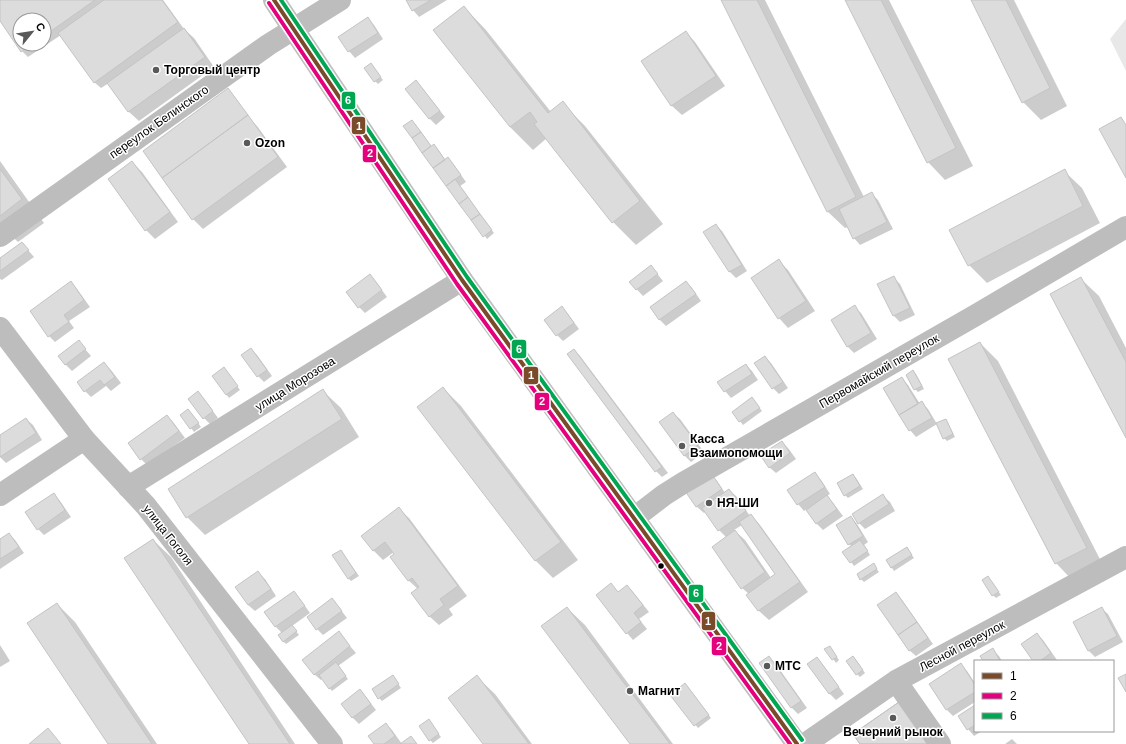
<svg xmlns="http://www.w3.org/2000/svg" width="1126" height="744" font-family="Arial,sans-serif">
  <rect width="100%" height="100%" fill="#fff"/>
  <path fill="#e8e8e8" d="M1126 19V71L1110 39Z"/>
  <path fill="#0003" fill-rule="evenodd" d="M0 0H163L184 29 194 38 214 67 139 121 129 112 109 83 101 88 94 82 61 35 28 57 22 51 0 20ZM20 20H44V44H20Z
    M407 0H447L419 17 413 10Z
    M722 0H765L864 197 872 194 878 200 893 229 860 245 854 238 848 227 845 228 827 211Z
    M846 0H889L973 166 945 180 928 162Z
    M972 0H1014L1067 106 1041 120 1023 102Z
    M464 7 486 30 551 112 562 103 585 126 663 224 636 245 613 222 547 138 533 150 510 127Z
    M368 19 374 25 383 39 355 58 349 51 339 37Z
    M686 32 695 42 725 86 682 115 672 106 642 62Z
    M373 67 383 80 378 84 375 81Z
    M416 81 422 88 445 117 436 125 430 119 406 89Z
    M251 120 257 126 287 167 203 229 193 219 144 151Z
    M415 124 432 147 437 148 446 161 448 159 454 165 466 182 460 186 494 233 487 239 405 127Z
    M0 161 44 223 18 242 0 225Z
    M132 162 142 172 178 222 155 239 146 230Z
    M1064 171 1082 188 1100 223 987 283 969 265Z
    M716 225 722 231 747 271 736 278 730 272 705 232Z
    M22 243 34 257 2 280 0 279V259Z
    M779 261 788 270 815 311 788 328 779 318Z
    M651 266 663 281 643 296 630 282Z
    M370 276 376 282 387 297 365 313 359 307Z
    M893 277 900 284 915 315 900 322 894 316 878 285Z
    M1081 279 1099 296 1126 348V436Z
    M686 282 692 288 701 301 666 326 660 320 651 308Z
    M71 283 77 289 90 307 69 321 74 328 55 342 49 336Z
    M854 307 861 313 877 339 854 353 848 347 832 320Z
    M562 308 568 314 579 329 563 341 557 335Z
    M79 342 91 356 72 371 65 364Z
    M980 343 998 361 1103 565 1073 581 1056 563Z
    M251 349 257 355 272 376 264 382 258 376Z
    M574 350 580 356 668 473 662 477 656 471Z
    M765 357 771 363 788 388 779 394 773 388Z
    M104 363 111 370 121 383 111 391 106 386 91 397 85 391Z
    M746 365 752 371 758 380 731 398 725 391Z
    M226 371 240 390 229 398 213 376Z
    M913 371 916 374 924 389 918 392 915 389 907 375Z
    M902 379 908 385 920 404 922 403 928 409 937 424 945 420 948 423 955 437 947 441 944 438 937 424 916 437 910 430Z
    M443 388 461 406 578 560 553 578 536 561 418 407Z
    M323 391 341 408 359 437 205 535 187 517 169 489Z
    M198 393 204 399 218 418 210 424 204 418Z
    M752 398 762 411 743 425 733 412Z
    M191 413 201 427 194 432 181 415Z
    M673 413 680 419 704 452 691 462 684 455Z
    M167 416 173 422 185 438 147 465 141 459Z
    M26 419 33 425 42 440 6 463 0 457V436Z
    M782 442 788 448 796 459 776 473 769 467Z
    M814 473 821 480 830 494 826 496 833 503 843 516 823 530 817 524 807 509 804 511 798 504Z
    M711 474 717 481 725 493 729 490 736 496 750 516 751 515 760 525 808 592 769 620 759 611 748 595 749 594 742 588 726 537 719 530 706 511 704 513 697 507 687 492ZM742 525 777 574 771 578 745 540 734 530Z
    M853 475 856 478 863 489 848 498 845 495Z
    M54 494 60 501 71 517 44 535 38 529Z
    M883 496 890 502 895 511 865 529 859 523Z
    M399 509 409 518 467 596 449 609 453 615 439 625 429 616 418 589 408 580 394 552 383 560 373 550Z
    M851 517 857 524 868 542 864 545 870 555 854 566 844 552 852 547 849 544Z
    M9 534 15 540 24 553 0 569V540Z
    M153 540 171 557 295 744H250Z
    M341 551 359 576 351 581 348 578Z
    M909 551 914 558 894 571 887 560Z
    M873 564 879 572 864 582 861 579Z
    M258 573 265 579 276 596 255 611 248 605Z
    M988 577 1001 595 996 598 993 595Z
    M627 586 633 592 649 612 639 619 647 629 633 640 627 633 597 595 618 593Z
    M293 592 300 599 310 613 292 626 299 635 286 644 283 641 282 633 276 627 265 612Z
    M896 593 902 600 933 644 916 656 909 650Z
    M332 599 338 606 347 618 323 635 317 629Z
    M57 604 75 622 157 744H109Z
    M567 608 585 625 673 744H631Z
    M1101 608 1108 614 1123 642 1095 657 1089 651 1074 623Z
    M338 632 356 653 338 666 348 679 332 691 322 679 321 680 314 674Z
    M1037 634 1043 640 1057 660 1055 661H1034Z
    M0 645 10 661 0 667Z
    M826 649 832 650 839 660 836 663Z
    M993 650 999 656 1002 661H984Z
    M769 657 775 663 807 708 798 714 792 708 761 663Z
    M817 658 823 665 844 694 836 700 830 694 809 664Z
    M856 660 865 673 860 677 857 674Z
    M961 665 967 671 975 683V702L953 716 947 710 931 684Z
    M477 677 495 694 532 744H484Z
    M395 679 401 688 382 701 379 698Z
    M688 687 711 718 698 728 671 695Z
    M360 691 366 697 376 710 359 724 353 718 342 704Z
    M975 706V731H982L974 736 968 729 959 716Z
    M386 724 392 730 402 744 411 737 417 744H375Z
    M431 724 441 737 433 743 430 740Z
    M1012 739 1017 744H1005Z"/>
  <path fill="#dcdcdc" stroke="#c4c4c4" d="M0 0H95L44 36V20H20V44H32L21 52 0 21Z
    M104 0H162L178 22 94 83 58 33Z
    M406 0H431L412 11Z
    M721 0H757L856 197 827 212Z
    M845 0H881L956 148 927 163Z
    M971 0H1006L1050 88 1022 103Z
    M464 6 548 113 563 101 640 201 612 223 534 124 537 122 530 112 510 127 433 30Z
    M368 17 378 33 348 52 338 37Z
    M184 28 205 57 128 112 107 83Z
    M686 31 716 76 671 106 641 61Z
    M371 63 381 77 374 82 364 68Z
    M416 80 440 111 429 119 405 89Z
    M228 88 248 115 162 178 143 151Z
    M248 115 278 157 192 220 162 178Z
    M1121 117 1126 125V178L1099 129Z
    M412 120 421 132 412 138 403 126Z
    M421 132 431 146 422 153 412 138Z
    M434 144 445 160 433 168 422 153Z
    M448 157 461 175 446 186 433 168Z
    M132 161 170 212 145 231 108 179Z
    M0 169 22 199 0 216Z
    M1065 169 1083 206 968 266 949 230Z
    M455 179 468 197 459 204 446 186Z
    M872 192 887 222 853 239 839 209Z
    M468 197 480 214 471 220 459 204Z
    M480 214 492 230 483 237 471 220Z
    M716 224 742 265 729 272 703 232Z
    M22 242 29 250 0 271V258Z
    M779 259 806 301 778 319 751 278Z
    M651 265 658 274 636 290 629 282Z
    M370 274 382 290 358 308 346 292Z
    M894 276 910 308 893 316 877 284Z
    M1081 277 1126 362V438L1050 294Z
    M71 281 84 300 64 315 69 322 48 337 30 311Z
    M686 281 696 294 659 320 650 307Z
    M855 305 871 333 847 347 831 320Z
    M562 306 574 323 556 336 544 320Z
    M79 340 86 349 65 365 58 356Z
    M980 342 1087 548 1055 564 948 359Z
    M251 348 267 370 257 377 241 355Z
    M574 349 662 467 655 472 567 354Z
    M765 356 783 382 772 389 754 363Z
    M104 362 115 377 104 385 100 380 84 392 77 382Z
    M746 364 752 374 724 392 717 382Z
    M224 367 238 386 226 395 212 376Z
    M913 370 922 386 914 390 906 375Z
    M902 377 918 404 899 415 883 388Z
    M443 387 561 542 535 561 417 407Z
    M323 389 342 419 186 518 168 489Z
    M198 391 213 411 203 419 188 399Z
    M752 397 760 408 739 422 732 412Z
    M922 401 932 418 909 431 899 415Z
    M188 409 199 423 190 429 180 415Z
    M673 412 698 445 684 456 659 422Z
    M167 415 179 431 140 460 128 443Z
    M26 418 36 433 0 457V435Z
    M946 419 953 434 943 439 936 423Z
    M782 441 790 453 769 468 760 455Z
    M815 472 825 487 797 505 787 490Z
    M711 473 722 489 696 507 685 491Z
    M853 474 860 486 844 496 837 483Z
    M729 489 746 511 718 531 702 508Z
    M54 493 65 510 37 530 25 512Z
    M883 494 889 504 858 524 852 514Z
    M827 495 837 509 816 524 806 510Z
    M399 507 458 586 440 599 444 605 429 617 411 593 419 587 412 578 408 581 390 557 394 554 385 542 373 551 361 536Z
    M751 514 800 582 758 611 746 595 775 574 739 522Z
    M851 516 863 536 848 545 836 525Z
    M735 530 765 572 741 589 712 547Z
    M9 533 19 547 0 559V539Z
    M153 539 290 744H249L124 558Z
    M860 540 868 551 850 563 842 552Z
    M907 547 912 555 891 568 886 560Z
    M341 550 356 573 348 579 332 555Z
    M874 563 877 569 860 580 857 574Z
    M258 571 271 589 248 605 235 587Z
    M988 576 999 592 992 596 982 580Z
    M611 583 618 592 627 585 643 605 634 613 641 622 626 634 596 595Z
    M294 591 305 606 275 627 264 612Z
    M896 592 917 622 898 635 877 605Z
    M332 598 342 611 316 630 307 617Z
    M57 603 152 744H108L27 623Z
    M567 607 630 691 670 744H630L541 626Z
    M1102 607 1117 636 1088 651 1073 622Z
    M917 622 928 638 909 651 898 635Z
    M292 625 297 631 283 642 278 635Z
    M339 631 350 646 314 675 302 660Z
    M1037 633 1051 653 1040 661H1033L1021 644Z
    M830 646 837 657 832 660 824 649Z
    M993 648 1000 661H983L980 656Z
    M769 656 801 701 791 708 759 663Z
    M853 656 863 670 856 675 846 661Z
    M817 657 839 687 829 694 807 664Z
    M336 662 346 676 329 689 319 675Z
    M961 663 975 685V692L946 710 929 684Z
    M1126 674V692L1118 678Z
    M393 675 399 684 378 699 372 689Z
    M477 675 529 744H483L448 698Z
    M685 683 709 715 694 726 670 695Z
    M360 689 371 704 352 718 341 704Z
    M899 702 928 744H860L853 734Z
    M899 702 928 744H860L853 734Z
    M975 705V725L967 730 958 716Z
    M429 719 439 734 429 741 419 726Z
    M386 723 395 736 384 744H374L368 736Z
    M48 728 61 744H29Z
    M411 736 417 744H400Z"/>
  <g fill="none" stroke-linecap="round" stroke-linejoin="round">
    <path stroke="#bdbdbd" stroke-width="22" d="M0 236 268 45 340 0
      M84 439 146 506 332 744
      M128 487 462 280
      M634 518 664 495 683 483 976 315 1126 227
      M896 681 940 744
      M805 744 896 681 1126 557"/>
    <path stroke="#bdbdbd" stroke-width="22" d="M0 328 84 439 0 495"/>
    <path stroke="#bfbfbf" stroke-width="22" d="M274 0 462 280 797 744"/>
    <g stroke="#fff" stroke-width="7">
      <path id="bus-1" d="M274 0 462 280 797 744"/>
    </g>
    <g stroke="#fff" stroke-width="7">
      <path id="bus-2" d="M269 3 457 284 790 744"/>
    </g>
    <g stroke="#fff" stroke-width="7">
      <path id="bus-3" d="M281 0 467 277 802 740"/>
    </g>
    <use href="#bus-1" stroke="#7a4b2a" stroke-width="4"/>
    <use href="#bus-2" stroke="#e5007d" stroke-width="4"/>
    <use href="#bus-3" stroke="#00a651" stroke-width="4"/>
  </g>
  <g fill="#595959" stroke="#fff" stroke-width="1.5">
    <circle cx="156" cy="70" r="4"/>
    <circle cx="247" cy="143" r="4"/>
    <circle cx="682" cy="446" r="4"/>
    <circle cx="709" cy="503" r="4"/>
    <circle cx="767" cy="666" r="4"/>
    <circle cx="630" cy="691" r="4"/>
    <circle cx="893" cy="718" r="4"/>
  </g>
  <circle fill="#000" stroke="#fff" stroke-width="1.5" cx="661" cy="566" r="3.5"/>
  <g text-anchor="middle" stroke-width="3" stroke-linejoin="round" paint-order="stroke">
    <g font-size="12" font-weight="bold" fill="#000" stroke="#fff" text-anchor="start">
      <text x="164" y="74">Торговый центр</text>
      <text x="255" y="147">Ozon</text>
      <text x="690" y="443">Касса<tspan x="690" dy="14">Взаимопомощи</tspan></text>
      <text x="717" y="507">НЯ-ШИ</text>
      <text x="775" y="670">МТС</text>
      <text x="638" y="695">Магнит</text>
      <text x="893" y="736" text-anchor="middle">Вечерний рынок</text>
    </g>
    <g font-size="12" fill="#000" stroke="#fff">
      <text transform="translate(159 122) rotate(-35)" y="4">переулок Белинского</text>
      <text transform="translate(879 371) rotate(-30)" y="4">Первомайский переулок</text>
      <text transform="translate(295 384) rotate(-32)" y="4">улица Морозова</text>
      <text transform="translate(168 535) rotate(52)" y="4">улица Гоголя</text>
      <text transform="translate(962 646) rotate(-28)" y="4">Лесной переулок</text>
    </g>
  </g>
  <g stroke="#fff" stroke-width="1.5">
    <rect x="341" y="91" width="15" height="19" rx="4" fill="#00a651"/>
    <rect x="351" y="116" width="15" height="19" rx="4" fill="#7a4b2a"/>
    <rect x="362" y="144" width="15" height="19" rx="4" fill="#e5007d"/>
    <rect x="511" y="339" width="16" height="20" rx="4" fill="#00a651"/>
    <rect x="523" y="366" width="16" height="19" rx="4" fill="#7a4b2a"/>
    <rect x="534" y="392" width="16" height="19" rx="4" fill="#e5007d"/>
    <rect x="688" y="584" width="16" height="19" rx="4" fill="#00a651"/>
    <rect x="701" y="611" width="15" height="20" rx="4" fill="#7a4b2a"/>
    <rect x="711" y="636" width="16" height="20" rx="4" fill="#e5007d"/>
  </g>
  <g font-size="11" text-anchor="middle" font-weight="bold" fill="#fff">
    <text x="348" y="104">6</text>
    <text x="359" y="130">1</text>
    <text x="370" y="157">2</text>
    <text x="519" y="353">6</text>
    <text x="531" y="379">1</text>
    <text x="542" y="405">2</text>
    <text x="696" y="597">6</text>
    <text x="708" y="625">1</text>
    <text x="719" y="650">2</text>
  </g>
  <rect x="974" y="660" width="140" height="72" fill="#ffffff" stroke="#999999"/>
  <rect x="982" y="673" width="20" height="6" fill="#7a4b2a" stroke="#999999"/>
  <text x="1010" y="680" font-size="12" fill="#000000">1</text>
  <rect x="982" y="693" width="20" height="6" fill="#e5007d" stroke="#999999"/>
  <text x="1010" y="700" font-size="12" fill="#000000">2</text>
  <rect x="982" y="713" width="20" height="6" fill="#00a651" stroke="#999999"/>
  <text x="1010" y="720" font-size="12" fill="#000000">6</text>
  <g transform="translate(32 32) rotate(60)"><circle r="19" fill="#ffffff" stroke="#999999"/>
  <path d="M0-3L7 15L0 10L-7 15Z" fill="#595959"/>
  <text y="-6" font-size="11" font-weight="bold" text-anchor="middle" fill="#000000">С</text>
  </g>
</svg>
